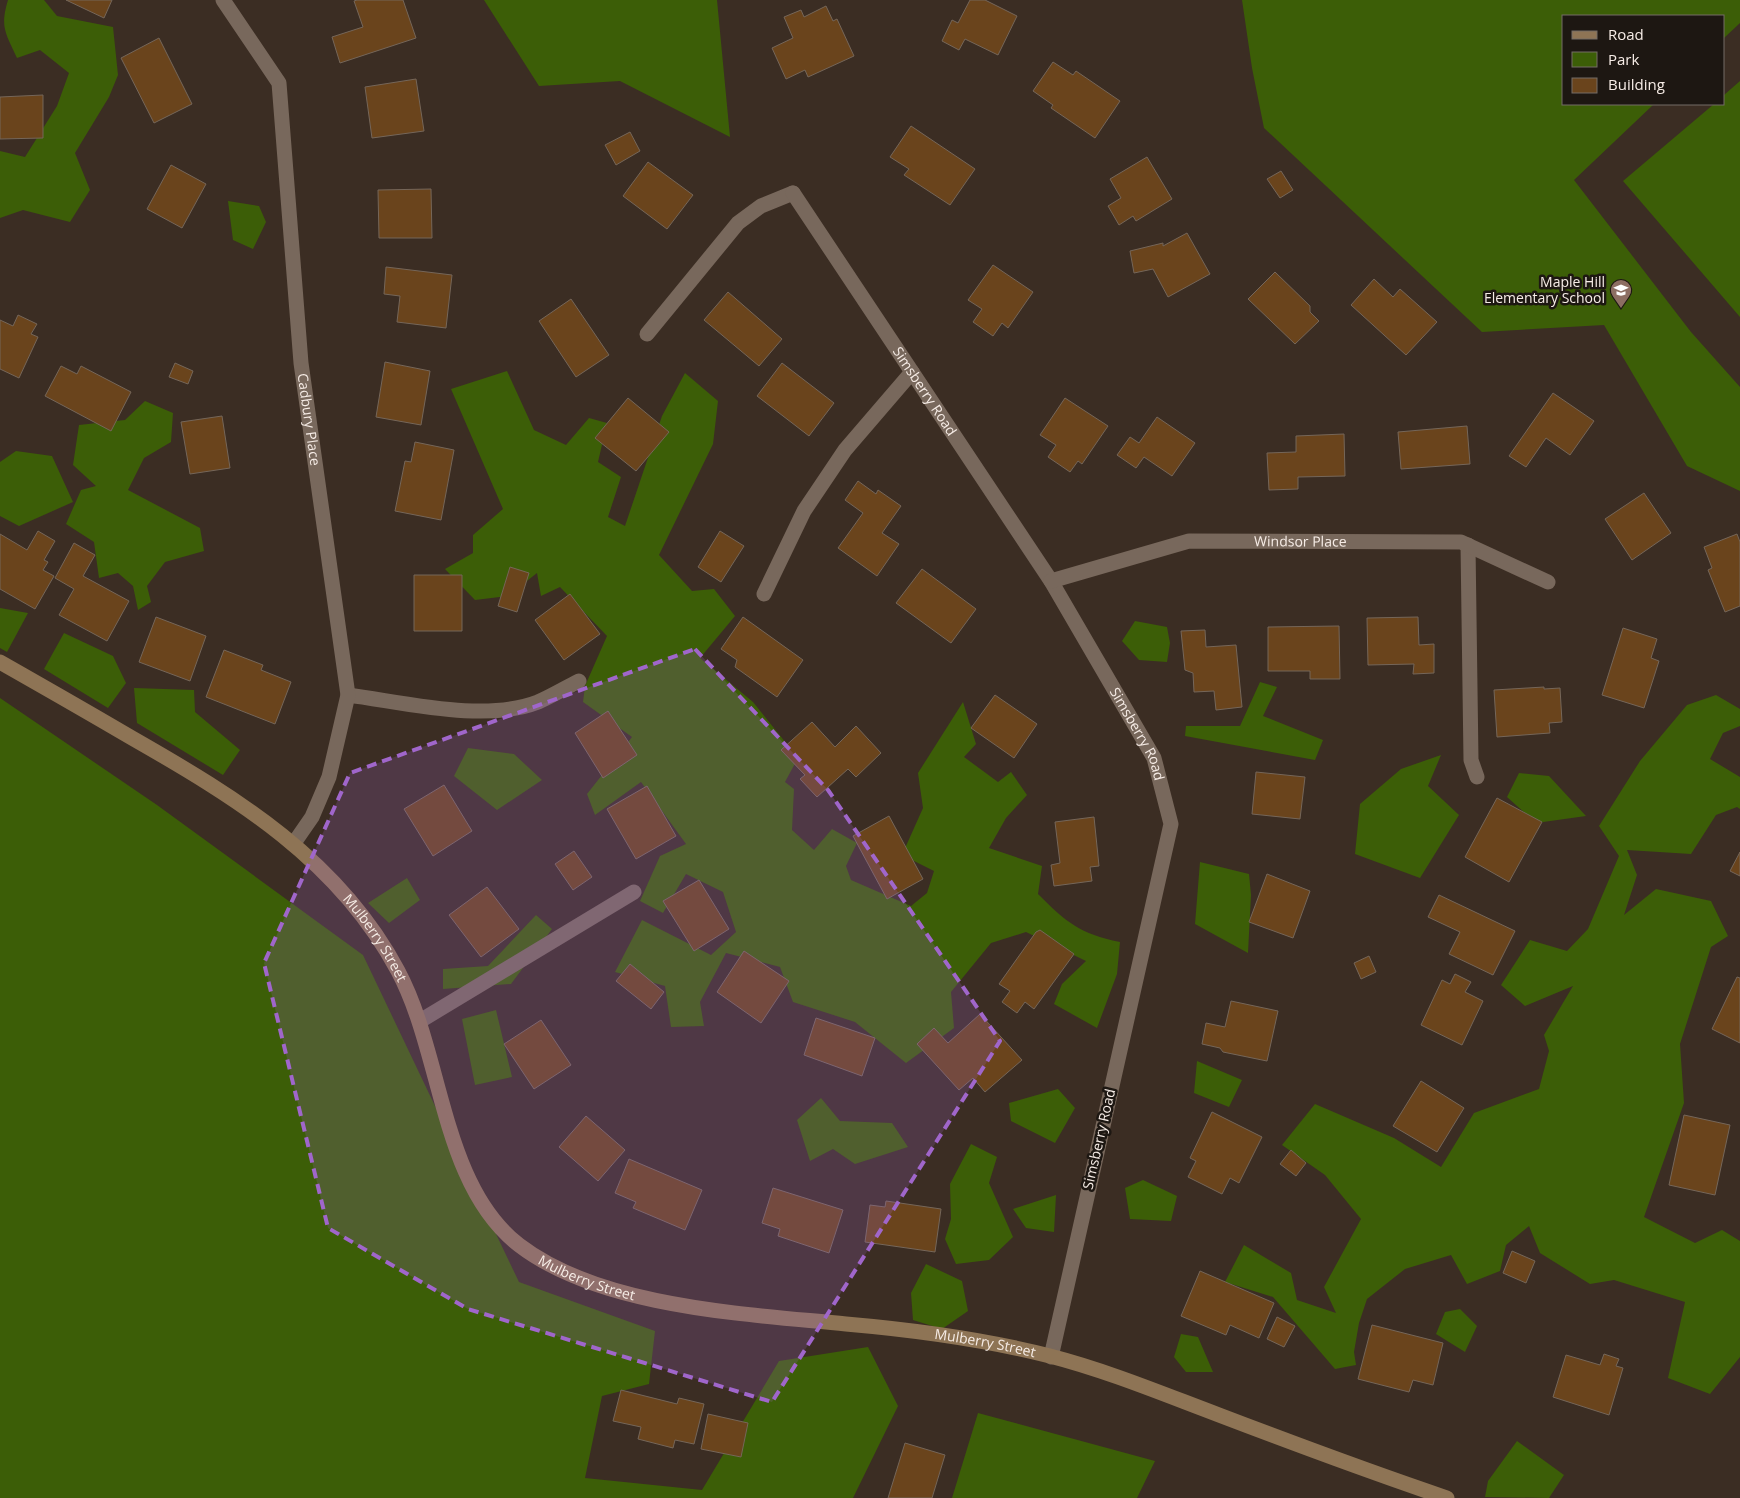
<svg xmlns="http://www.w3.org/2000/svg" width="1740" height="1498" font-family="'Open Sans',sans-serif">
  <rect width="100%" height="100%" fill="#3b2d23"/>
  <path fill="#3c5e07" d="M8 0H44L57 16 113 27 118 75 109 97 75 153 90 190 70 222 23 210 0 218V151L25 157 57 106 69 73 40 50 17 58C5 32 0 27 8 0Z
    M484 0H717L730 137 620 81 539 86Z
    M1242 0H1740V23L1724 38V16H1564V104H1654L1574 180 1691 332 1740 387V491L1687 466 1604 325 1482 332 1264 128 1252 68Z
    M1740 81V317L1623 181 1714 104H1724V95Z
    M228 201 259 206 266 222 253 249 233 240Z
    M507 371 534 430 566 445 589 418 607 423 598 462 621 477 608 517 625 526 662 416 685 373 718 401 713 444 659 555 692 591 714 589 735 616 700 658 753 702 798 758 785 782 794 789 792 830 814 850 832 829 857 843 846 866 851 880 911 906 927 893 934 871 902 855 923 808 918 773 963 702 976 744 964 757 998 782 1011 772 1027 795 1006 818 989 848 1042 866 1038 894C1066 922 1080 934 1120 942L1117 974 1097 1028 1054 1004 1062 984 1086 961 1026 932 991 943 951 992 954 1028 906 1063 855 1022 793 1002 780 967 726 953 700 1002 704 1026 671 1027 665 986 615 972 642 920 711 955 736 932 723 892 686 874 663 913 640 901 660 856 686 844 641 782 595 815 587 794 632 737 583 702 585 686 607 636 560 587 541 596 537 573 508 596 475 600 445 569 473 553V535L503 509 451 389Z
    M145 401 173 413 171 442 144 458 128 490 200 528 204 551 165 562 147 586 151 602 138 610 133 586 118 573 99 578 94 542 66 524 81 490 96 486 73 465 79 425 125 420Z
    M16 451 52 456 73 502 19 526 0 516V462Z
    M0 608 28 613 7 652 0 648Z
    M1135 621 1167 627 1170 643 1167 662 1139 660 1122 641Z
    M64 633 113 656 126 683 108 708 44 669Z
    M1260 682 1277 687 1263 716 1323 740 1315 760 1185 736 1186 726H1240Z
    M134 688 194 690 195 712 240 750 223 775 137 723Z
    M1716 695 1740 709V726L1723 733 1710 759 1740 777V809L1737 807 1716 815 1691 854 1627 850 1637 875 1624 915 1656 889 1711 901 1728 936 1711 947 1680 1044 1684 1103 1644 1217 1695 1243 1722 1230 1740 1241V1357L1710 1394 1668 1378 1685 1302 1614 1280 1590 1284 1540 1253 1529 1226 1506 1245 1500 1271 1467 1284 1451 1255 1405 1269 1367 1299 1359 1323 1354 1352 1356 1365 1335 1369 1273 1297 1225 1282 1244 1245 1291 1273 1297 1300 1336 1313 1324 1287 1361 1219 1325 1175 1282 1145 1315 1104 1394 1138 1441 1167 1474 1113 1539 1089 1549 1051 1544 1035 1573 986 1525 1006 1501 985 1530 940 1567 951 1588 929 1619 856 1599 826 1640 761 1687 705Z
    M0 698 157 805 363 955 519 1282 655 1331 649 1384 602 1396 585 1478 702 1490 779 1361 868 1347 898 1406 853 1498H0Z
    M468 748 514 754 542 780 497 810 454 776Z
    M1441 755 1428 786 1459 815 1420 878 1355 854 1360 804 1401 769Z
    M1519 773 1549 776 1586 816 1536 823 1507 797Z
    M1200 862 1249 874 1251 895 1248 953 1195 924Z
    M407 878 420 900 389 923 368 903Z
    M536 915 552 929 511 984 443 989V969L488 966Z
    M496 1010 512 1077 475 1085 462 1019Z
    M1197 1061 1242 1080 1229 1107 1194 1093Z
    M1058 1089 1075 1108 1055 1143 1011 1121 1009 1103Z
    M821 1098 840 1121 892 1123 908 1147 855 1164 833 1149 810 1161 797 1120Z
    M971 1144 997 1157 989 1183 1013 1237 989 1260 956 1264 945 1239 951 1219 950 1184Z
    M1143 1180 1177 1196 1171 1221 1130 1219 1125 1188Z
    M1056 1195 1054 1232 1026 1228 1013 1209Z
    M926 1264 962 1281 968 1311 942 1329 913 1320 911 1293Z
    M1460 1309 1477 1326 1465 1352 1436 1334 1445 1312Z
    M1181 1334 1198 1337 1213 1372H1186L1174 1357Z
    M978 1413 1155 1461 1137 1498H952Z
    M1517 1441 1564 1475 1549 1498 1485 1497 1488 1481Z"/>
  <path fill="#6a441c" stroke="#756659" d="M66 0H112L104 18Z
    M357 0H403L416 38 340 63 332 37 363 27 354 1Z
    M970 0H985L1017 16 998 55 965 39 959 50 942 41 952 20 958 23Z
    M826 6 833 21 837 19 854 56 808 77 805 70 786 79 772 48 793 38 784 17 801 10 804 17Z
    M159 38 192 104 154 123 121 58Z
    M1053 62 1073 75 1076 71 1120 101 1095 138 1051 108 1053 105 1033 91Z
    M416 79 424 131 372 138 365 87Z
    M43 95V138L0 139V97Z
    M911 126 975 169 950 205 904 175 909 169 890 157Z
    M630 132 640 151 616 165 605 145Z
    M1147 157 1172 199 1136 221 1133 216 1119 225 1108 206 1121 198 1110 179Z
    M648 162 693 195 667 229 623 196Z
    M171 165 206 184 182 228 147 209Z
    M1281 171 1293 190 1280 198 1267 179Z
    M431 189 432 238H379L378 190Z
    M1187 233 1210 274 1168 297 1153 269 1134 273 1130 251 1163 243V246Z
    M993 265 1033 292 1008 328 1002 323 993 336 973 322 982 309 968 300Z
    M386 267 452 275 446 328 397 322 400 296 384 294Z
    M1275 272 1310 306V312L1319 321 1295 344 1248 299Z
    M1374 279 1393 297 1400 289 1437 322 1406 355 1351 305Z
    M728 292 782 339 759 366 704 320Z
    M571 299 609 355 576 377 539 321Z
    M18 315 37 324 31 334 38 337 19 378 0 369V320L13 326Z
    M385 362 430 371 421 425 376 417Z
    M175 363 193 371 188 384 169 377Z
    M782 363 834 403 809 436 757 396Z
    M61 366 77 374 81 366 131 392 111 431 45 396Z
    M1553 393 1594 421 1570 455 1546 438 1526 467 1509 456Z
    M628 398 669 432 636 471 595 438Z
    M1065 398 1108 426 1082 464 1078 461 1070 472 1048 457 1056 445 1040 435Z
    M222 416 230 468 190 474 181 422Z
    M1157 417 1195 443 1172 476 1144 457 1136 468 1117 455 1130 437 1139 443Z
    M1467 426 1470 464 1401 469 1398 432Z
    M1344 434 1345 476 1298 477V489L1269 490 1267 453 1296 452V436Z
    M415 442 454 450 441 520 395 511 405 461 411 462Z
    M858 481 876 494 878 490 901 506 882 533 899 544 877 576 838 548 863 513 845 500Z
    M1644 493 1671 533 1632 560 1605 519Z
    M38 531 55 541 44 560 48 562 43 570 54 576 35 609 0 589V534L27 550Z
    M720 531 744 546 721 582 698 567Z
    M1737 534 1740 542V606L1725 612 1708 570 1712 568 1704 547Z
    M74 543 95 555 83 576 129 601 107 641 59 615 74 589 55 578Z
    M510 567 529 573 517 612 498 606Z
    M922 569 976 609 951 643 896 603Z
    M414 575H462V631H414Z
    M570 594 600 634 564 660 535 620Z
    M156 617 206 636 190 681 139 662Z
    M743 617 803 660 777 697 735 667 737 660 721 649Z
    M1418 617 1419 645 1434 644V673L1413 674 1414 664 1368 665 1367 618Z
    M1339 626 1340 679H1310V671H1268V627Z
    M1623 628 1657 639 1651 658 1659 661 1644 708 1602 695Z
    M1205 630 1206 647 1236 645 1242 707 1216 710 1214 691 1194 692 1193 673 1185 670 1181 631Z
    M224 650 263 665 261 670 291 682 275 724 206 697Z
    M1544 687V689L1560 688 1562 722 1549 723 1550 733 1497 737 1494 690Z
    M995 695 1037 724 1014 758 971 728Z
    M608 711 637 755 603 778 575 733Z
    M812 722 835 747 856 726 881 753 856 777 848 769 817 797 800 779 805 775 781 750Z
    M1256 772 1305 777 1300 819 1252 814Z
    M444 785 472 831 433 856 404 809Z
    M647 786 676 836 636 859 607 809Z
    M1497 798 1542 822 1509 882 1465 857Z
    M889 816 923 879 887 899 853 836Z
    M1094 817 1099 866 1090 867 1092 881 1054 886 1051 865 1060 863 1055 822Z
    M574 851 592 877 573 890 555 864Z
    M1740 852V876L1730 871Z
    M1267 874 1310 891 1293 938 1249 922Z
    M699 880 729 929 694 951 663 901Z
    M487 887 519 929 481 957 449 915Z
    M1439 895 1515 931 1493 975 1449 954 1460 932 1428 917Z
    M1040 930 1074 954 1034 1009 1025 1002 1017 1013 1002 1002 1010 991 999 984 1036 932Z
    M744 951 789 981 761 1023 717 992Z
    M1369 956 1376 972 1361 979 1354 963Z
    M630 964 664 992 651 1009 616 981Z
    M1455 974 1471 982 1465 992 1483 1001 1462 1045 1421 1025 1442 980 1450 984Z
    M1737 977 1740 978V1043L1712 1029Z
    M1231 1001 1278 1011 1267 1061 1223 1052 1220 1048 1202 1044 1206 1023 1225 1027Z
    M980 1014 1022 1060 985 1092 973 1078 959 1090 917 1044 934 1028 948 1043Z
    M816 1018 875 1038 862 1076 804 1055Z
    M541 1020 571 1065 534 1089 504 1044Z
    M1421 1081 1464 1108 1437 1152 1393 1126Z
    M1212 1112 1262 1137 1239 1183 1230 1178 1222 1194 1188 1177 1196 1161 1190 1158Z
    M1684 1115 1730 1125 1715 1195 1669 1185Z
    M586 1116 625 1150 598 1181 559 1147Z
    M1291 1150 1306 1163 1296 1176 1280 1164Z
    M629 1159 702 1190 685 1230 633 1208 636 1202 615 1193Z
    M773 1188 843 1210 829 1253 778 1236 780 1229 762 1223Z
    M886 1201 941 1209 935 1252 865 1242 870 1205 885 1207Z
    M1512 1251 1535 1261 1526 1283 1503 1273Z
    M1200 1271 1274 1303 1259 1338 1230 1325 1226 1335 1181 1316Z
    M1277 1317 1295 1326 1284 1347 1267 1339Z
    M1372 1325 1443 1343 1433 1385 1413 1380 1409 1392 1358 1379Z
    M1604 1354 1619 1359 1616 1366 1623 1368 1609 1415 1553 1397 1566 1355 1600 1365Z
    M621 1390 677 1404 679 1398 704 1404 694 1444 675 1440 673 1448 638 1439 641 1427 613 1421Z
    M708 1414 748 1423 741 1457 701 1449Z
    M905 1443 945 1455 932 1498H888Z"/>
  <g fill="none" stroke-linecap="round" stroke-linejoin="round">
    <path stroke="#78685c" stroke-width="15" d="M647 334 738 223 761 206 793 193
      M1468 545 1471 760 1477 777
      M764 594 804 511 845 450 912 372
      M348 695C403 702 485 723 538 702 552 696 565 688 579 681
      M420 1021 634 892"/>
    <g stroke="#78685c" stroke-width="15">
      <path id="s1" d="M223 0 279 83 301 363 348 695 329 777 312 817 294 843"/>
      <path id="s2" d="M793 193 1051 581 1154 758 1171 824 1051 1357"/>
      <path id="s3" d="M1051 581 1189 541 1461 542 1548 582"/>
    </g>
    <path stroke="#8e7455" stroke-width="15" id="s4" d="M0 662C44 687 88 712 132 738 237 798 339 860 398 971 443 1055 441 1185 519 1245 601 1308 747 1314 846 1324 915 1330 983 1339 1050 1356 1108 1371 1163 1394 1219 1415 1295 1444 1370 1472 1447 1498"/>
  </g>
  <path fill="#a066cb" fill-opacity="0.2" stroke="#a066cb" stroke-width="4" stroke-dasharray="10 6" stroke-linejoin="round" d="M695 649 828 790 1000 1041 772 1402 468 1309 328 1228 264 963 350 773Z"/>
  <defs>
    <g id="school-pin" transform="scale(1.125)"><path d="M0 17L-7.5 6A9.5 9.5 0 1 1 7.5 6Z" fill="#8d6e63" stroke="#1d1712"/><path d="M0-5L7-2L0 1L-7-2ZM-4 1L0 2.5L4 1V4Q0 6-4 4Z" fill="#fff"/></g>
  </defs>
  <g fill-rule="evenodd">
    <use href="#school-pin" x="1621" y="290"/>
  </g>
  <g text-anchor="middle" stroke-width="5" stroke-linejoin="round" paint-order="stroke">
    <g font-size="14" fill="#f6ece6" stroke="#1d1712" text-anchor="end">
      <text x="1605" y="287">Maple Hill<tspan x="1605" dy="16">Elementary School</tspan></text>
    </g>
    <g font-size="14" fill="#f6ece6" stroke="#1d1712">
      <text dy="5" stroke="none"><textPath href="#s2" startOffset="238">Simsberry Road</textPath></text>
      <text dy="5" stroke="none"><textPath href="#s1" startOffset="438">Cadbury Place</textPath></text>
      <text dy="5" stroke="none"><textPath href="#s3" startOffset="255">Windsor Place</textPath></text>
      <text dy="5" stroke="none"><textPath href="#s2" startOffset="642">Simsberry Road</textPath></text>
      <text dy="5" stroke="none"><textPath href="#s4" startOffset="471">Mulberry Street</textPath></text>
      <text transform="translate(1099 1139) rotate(-77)" y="5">Simsberry Road</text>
      <text dy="5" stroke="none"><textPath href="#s4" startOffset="891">Mulberry Street</textPath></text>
      <text dy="5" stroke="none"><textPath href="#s4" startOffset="1296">Mulberry Street</textPath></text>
    </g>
  </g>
  <rect x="1562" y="15" width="162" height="90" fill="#1d1712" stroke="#746c67"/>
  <rect x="1572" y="31" width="25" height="8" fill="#8e7455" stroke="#746c67"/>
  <text x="1608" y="40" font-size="15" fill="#f6ece6">Road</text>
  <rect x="1572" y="52" width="25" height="15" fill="#3c5e07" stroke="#746c67"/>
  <text x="1608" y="65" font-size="15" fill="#f6ece6">Park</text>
  <rect x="1572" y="78" width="25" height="15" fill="#6a441c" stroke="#746c67"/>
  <text x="1608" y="90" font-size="15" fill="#f6ece6">Building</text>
</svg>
